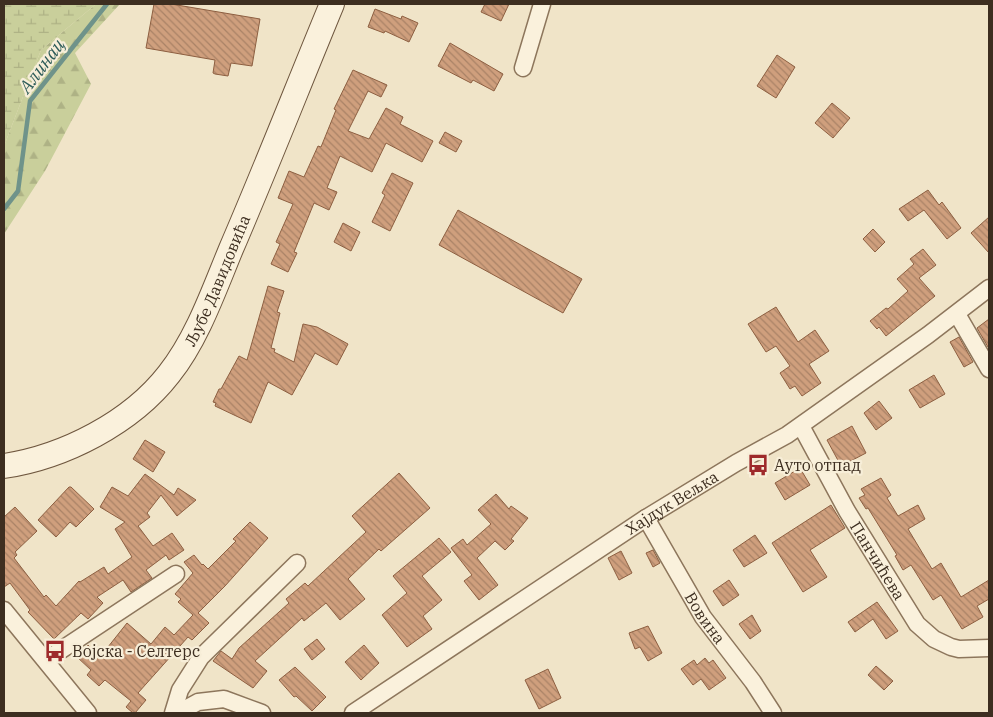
<svg xmlns="http://www.w3.org/2000/svg" width="993" height="717" font-family="'IBM Plex Serif',serif">
  <defs>
    <pattern id="forest-firs" width="22" height="20" patternUnits="userSpaceOnUse" patternTransform="scale(1.25)"><rect width="22" height="20" fill="#c9cf9b"/><path d="M5 1l3.5 6h-7zM16 11l3.5 6h-7z" fill="#aeb285"/></pattern>
    <pattern id="wetland-marsh" width="20" height="14" patternUnits="userSpaceOnUse" patternTransform="scale(1.25)"><rect width="20" height="14" fill="#c9cf9b"/><path d="M1 5h8M5 5V1M11 12h8M15 12V8" fill="none" stroke="#aeb285"/></pattern>
    <pattern id="building-back-hatch" width="6" height="6" patternUnits="userSpaceOnUse" patternTransform="scale(1.25)"><rect width="6" height="6" fill="#cf9f7d"/><path d="M-1 5l2 2M0 0l6 6M5-1l2 2" fill="none" stroke="#a98266"/></pattern>
  </defs>
  <rect width="100%" height="100%" fill="#f0e4c8"/>
  <path fill="url(#forest-firs)" d="M96 4H120L75 53 91 84 45 171 4 234V146L41 50Z"/>
  <path fill="url(#wetland-marsh)" d="M4 4H96L41 50 4 146Z"/>
  <g fill="none" stroke-linecap="round" stroke-linejoin="round">
    <path stroke="#6f938a" stroke-width="4.5" d="M4 209 18 191 30 101 107 4"/>
  </g>
  <path fill="url(#building-back-hatch)" stroke="#8d5f41" d="M154 4H171L260 19 252 66 231 63 228 76 215 74 213 73 215 60 146 48Z
    M485 4H509L501 21 481 12Z
    M375 9 401 19 402 16 418 23 409 42 385 31 384 33 368 27Z
    M450 43 503 74 494 91 473 80 471 83 438 66Z
    M777 55 795 67 776 98 757 86Z
    M353 70 387 85 381 97 368 91 348 131 369 139 386 108 403 117 400 124 433 141 422 162 386 143 372 172 340 156 327 188 337 192 329 210 314 203 294 252 297 253 288 272 271 264 280 244 276 242 293 204 278 198 289 171 304 177 318 146 321 147 336 110 334 109Z
    M832 103 850 118 833 138 815 123Z
    M445 132 462 141 456 152 439 143Z
    M392 173 413 183 390 231 372 222 385 195 382 193Z
    M928 190 939 205 942 202 961 228 947 239 924 210 908 221 899 209Z
    M458 210 582 279 563 313 439 245Z
    M989 217V253L971 233Z
    M343 223 360 232 351 251 334 242Z
    M873 229 885 242 875 252 863 239Z
    M923 249 936 265 919 278 935 296 886 336 879 327 877 329 870 321 886 308 888 309 908 291 897 279 914 264 910 259Z
    M268 286 284 291 277 312 280 313 271 348 275 349 274 352 294 362 303 324 317 327 348 344 337 365 315 353 292 395 268 382 251 423 215 406 216 403 213 402 219 389H221L239 356 247 360Z
    M776 307 798 342 815 330 829 351 809 364 821 383 802 396 795 386 790 389 780 373 790 366 776 346 766 352 748 324Z
    M989 319V347H988L977 328Z
    M959 337 973 362 964 367 950 342Z
    M934 375 945 394 920 408 909 390Z
    M879 401 892 418 876 430 864 413Z
    M852 426 866 453 841 466 827 440Z
    M145 440 165 452 153 472 133 459Z
    M800 468 810 485 785 500 775 483Z
    M399 473 430 508 381 551 379 549 348 579 365 599 340 620 326 603 304 621 302 618 255 661 267 671 253 688 213 661 221 651 232 659 239 648 289 603 286 599 305 583 308 586 366 532 352 516Z
    M145 474 174 495 178 488 196 500 177 516 161 495 147 513 150 517 138 526 153 546 172 533 184 550 169 560 166 555 146 570 152 578 131 592 123 580 97 597 103 603 88 619 81 613 54 639 28 612 30 610 10 583 4 587V517L15 507 37 531 15 552 17 555 14 558 44 597 46 595 56 606 79 581 80 582 104 567 108 574 132 557 115 529 125 522 100 507 112 487 128 496Z
    M881 478 891 495 887 498 898 516 918 505 925 519 908 529 932 569 941 563 961 597 989 580V599L977 606 983 617 962 629 941 595 933 600 911 565 903 570 895 556 897 555 868 508 866 509 859 498 865 495 861 489Z
    M69 487H71L94 509 76 527 70 522 56 537 38 520Z
    M496 494 509 509 511 506 528 518 511 539 514 541 505 550 495 541 477 558 498 585 479 600 464 581 472 575 451 548 463 539 467 545 491 524 478 510Z
    M831 505 845 528 810 550 827 577 803 592 772 543Z
    M250 522 268 538 225 586 198 613 209 623 192 640 188 637 138 693 146 700 135 713H133L126 707 131 701 105 680 99 686 87 675 91 670 77 657 88 645 100 657 127 623 151 644 165 627 174 635 193 615 178 602 181 599 175 594 193 573 184 562 194 555 202 565 203 564 208 569 236 541 233 539Z
    M755 535 767 553 744 567 733 550Z
    M439 538 451 552 422 576 442 600 423 616 432 629 407 647 382 615 407 593 393 576Z
    M653 550 660 563 653 567 646 553Z
    M621 551 632 573 619 580 608 558Z
    M729 580 739 595 723 606 713 591Z
    M877 602 898 631 886 639 873 619 855 632 848 622Z
    M752 615 761 631 750 639 739 624Z
    M648 626 662 653 648 661 640 647 635 649 629 633Z
    M317 639 325 649 312 660 304 649Z
    M364 645 379 663 361 680 345 662Z
    M705 658 709 663 713 660 726 678 709 690 701 679 693 685 681 669 694 660 697 665Z
    M876 666 893 681 884 690 868 675Z
    M295 667 326 697 312 711 296 696 294 697 279 680Z
    M548 669 561 698 539 709 525 680Z"/>
  <g fill="none" stroke-linecap="round" stroke-linejoin="round">
    <g stroke="#8d765c" stroke-width="19">
      <g id="street">
        <path d="M523 68 542 4"/>
        <path d="M957 314 989 369"/>
        <path id="s1" d="M801 426 847 511 917 624 934 639 951 647 959 649 989 648"/>
        <path id="s2" d="M646 518 703 617 753 682 773 713"/>
        <path d="M4 610 88 713"/>
        <path d="M46 660 176 574"/>
        <path d="M173 713 180 690 201 657 297 563"/>
        <path d="M178 713 198 702 224 699 262 713"/>
        <path id="s3" d="M353 713 646 518 736 463 787 435 928 335 989 288"/>
      </g>
    </g>
    <g stroke="#6f573f" stroke-width="26">
      <g id="secondary">
        <path id="s4" d="M4 466C64 457 131 423 169 374 197 339 214 290 231 249 266 168 298 86 332 4"/>
      </g>
    </g>
    <use href="#street" stroke="#faf1dc" stroke-width="16"/>
    <use href="#secondary" stroke="#faf1dc" stroke-width="24"/>
  </g>
  <defs>
    <g id="bus-bare" transform="scale(1.725)"><path d="M-5-6H5V4H4V6H2V4H-2V6H-4V4H-5ZM-3.5-4V0h7V-4ZM-3.5 1.2v1.5H-2V1.2ZM2 1.2v1.5H3.5V1.2Z" fill="#9e2a2b" stroke="#f7eed8" stroke-width="2.5" paint-order="stroke"/></g>
  </defs>
  <g fill-rule="evenodd">
    <use href="#bus-bare" x="758" y="465"/>
    <use href="#bus-bare" x="55" y="651"/>
  </g>
  <g text-anchor="middle" stroke-width="4.5" stroke-linejoin="round" paint-order="stroke">
    <g font-size="16" fill="#3d2e20" stroke="#f7eed8">
      <text dy="6" stroke="none"><textPath href="#s4" startOffset="299">Љубе Давидовића</textPath></text>
      <text dy="6" stroke="none"><textPath href="#s3" startOffset="382">Хајдук Вељка</textPath></text>
      <text dy="6" stroke="none"><textPath href="#s1" startOffset="155">Панчићева</textPath></text>
      <text dy="6" stroke="none"><textPath href="#s2" startOffset="116">Вовина</textPath></text>
    </g>
    <g font-size="16" fill="#3d2e20" stroke="#f7eed8" text-anchor="start">
      <text x="774" y="471">Ауто отпад</text>
      <text x="72" y="657">Војска - Селтерс</text>
    </g>
    <g font-size="18" font-style="italic" fill="#2f5d5a" stroke="#f7eed8">
      <text transform="translate(42 66) rotate(-53)" y="6">Алинац</text>
    </g>
  </g>
  <rect width="993" height="717" fill="none" stroke="#3d2e20" stroke-width="10"/>
</svg>
